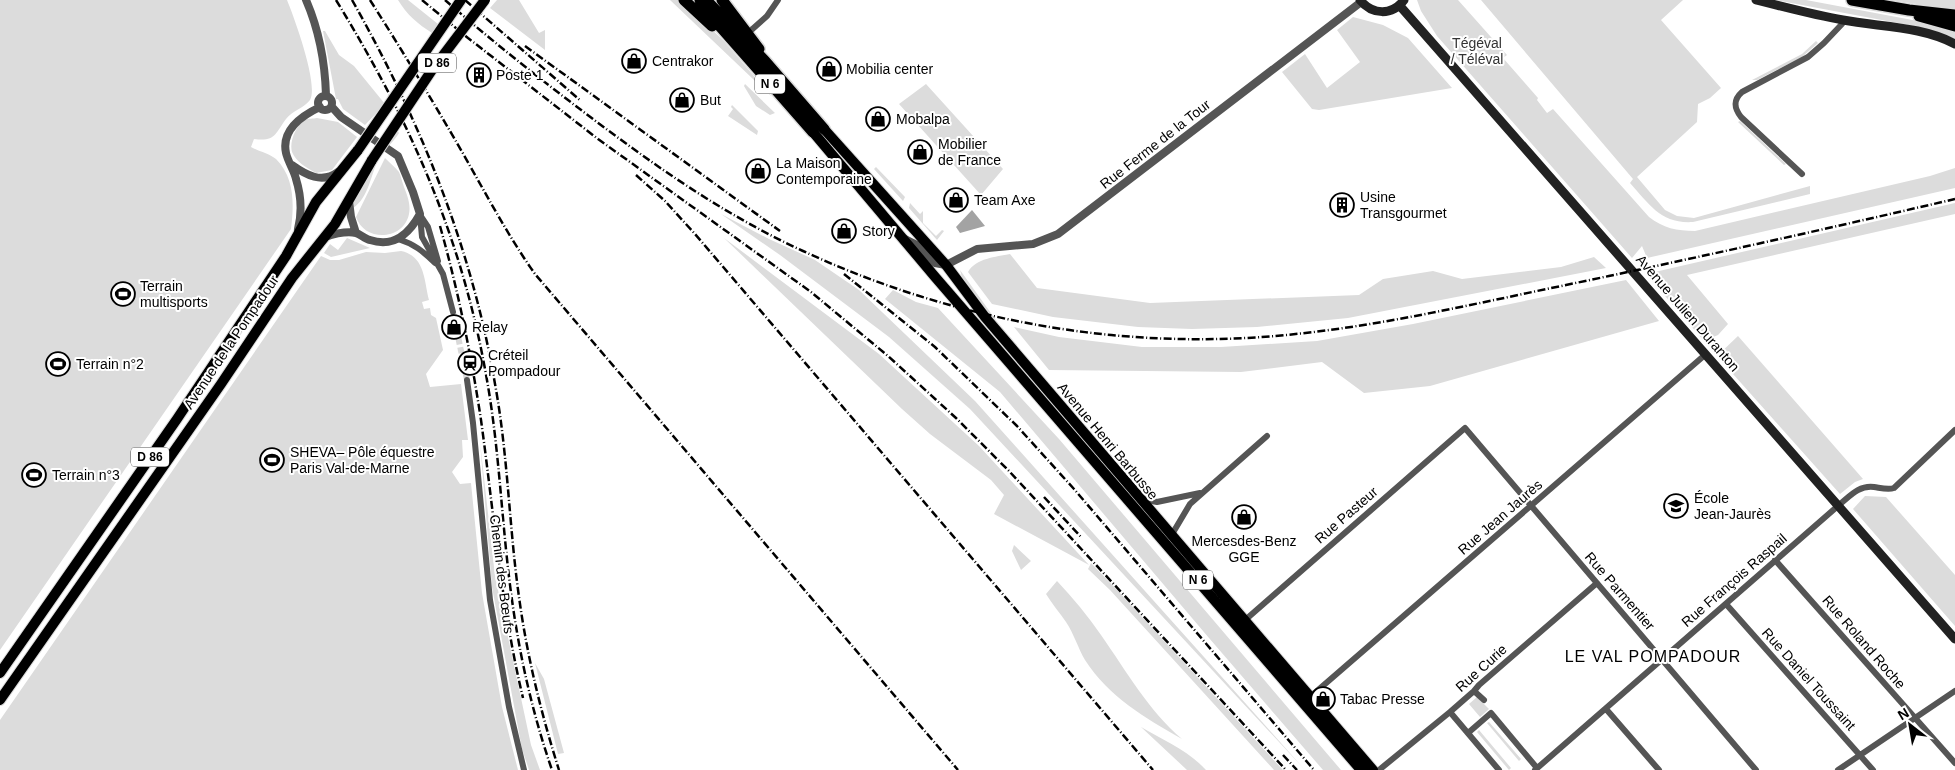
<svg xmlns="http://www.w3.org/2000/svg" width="1955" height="770" font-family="Arial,sans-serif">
  <rect width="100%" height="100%" fill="#fff"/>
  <path fill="#dcdcdc" d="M0 0H287C294 17 319 85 310 100 304 108 292 111 286 119 275 134 275 142 254 139L251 147C258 151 270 154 276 159 295 178 294 205 291 229L0 650Z
    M398 0H408L438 24 432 33C418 24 407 15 398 0Z
    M497 0H519L539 33 545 30V50L490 8Z
    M670 0H680L723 40 772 97Z
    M1417 0H1458L1507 55 1503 58 1538 98 1537 100 1547 113 1553 109 1649 217C1663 228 1677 231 1695 231L1930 176 1955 168V188L1647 258 1642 246 1632 258 1437 36 1421 11Z
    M1481 0H1683L1661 20 1721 88 1710 98 1698 104 1697 122 1637 177 1665 210 1677 216 1694 218 1810 186V194L1693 222C1661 224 1650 205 1630 183L1633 179Z
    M1775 0H1806L1939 25 1955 32V39L1919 27Z
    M1891 0H1955V10Z
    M1353 17 1383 25 1408 38 1452 88 1319 110 1312 109 1282 72 1305 54 1327 88 1360 62 1337 30Z
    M323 31H325L339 55 354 66 385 104 365 125 343 109 338 99H336Z
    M1816 41 1818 43 1802 57 1757 80H1752L1802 54Z
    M745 84 775 113 770 115 756 106 744 86Z
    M926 84 1003 169 981 195 899 104Z
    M732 105 758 131 757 135 728 116 733 109 731 107Z
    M317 118 338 122 357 137 332 170 316 173C307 168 296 162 292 152 289 142 296 125 305 120 308 118 313 119 317 118Z
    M1740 121 1786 164 1784 165 1738 122Z
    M397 130 399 133C394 142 385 148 379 158 371 173 369 198 353 208 354 188 385 147 397 130Z
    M385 158C389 162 395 167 399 172 401 176 402 182 404 187 407 195 411 204 409 214 404 240 365 243 356 217Z
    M876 167 905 197 903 201 874 169Z
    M910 203 920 214 923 211V223L936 236 942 230 944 231 937 240 909 208Z
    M1955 203V214L1687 275 1728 324 1718 335 1704 341 1646 274Z
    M721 214 769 239 815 260 859 290 975 401 1305 770 970 409 889 337 780 255Z
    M347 238 370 248 331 257 324 253 330 244 338 250Z
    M724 238 879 354 979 446 1089 565 994 514 1004 495 991 480 930 434 902 409Z
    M401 251C425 256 424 280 429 300L422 302 424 309 430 308 431 315 436 318 443 350 426 374 430 387 461 384 468 440H462L463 457 452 472 460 484 471 483 482 593 502 707 518 770H0V720L321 256 330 260H339L366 252 385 253Z
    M1010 254 1037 288 1150 303 1359 295 1383 279 1433 271 1462 279 1561 267 1594 257 1606 268 1348 318 1257 327 1192 329 1138 327 1053 317 992 304 968 272C976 258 996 257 1010 254Z
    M960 270 998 323 1017 345 1016 346 994 323 962 278Z
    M1626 280 1659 321 1430 386 1364 393 1322 362 1241 372 1049 370 1014 327 1059 337 1142 347H1221L1317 341 1413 324Z
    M893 290 916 302 938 308 1059 439 1341 770H1323L1209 638 1000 392 885 299Z
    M1738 336 1863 479 1855 482 1840 494 1717 356Z
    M480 442 495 576 531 745 540 770H529L522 749 492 587Z
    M1865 496 1886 497 1955 575V626L1853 509Z
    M1014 545 1031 561 1021 570 1012 551Z
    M1091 563 1119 592 1283 770H1274L1110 590 1088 569Z
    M1057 581C1073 598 1088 616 1101 635 1127 672 1148 710 1182 739 1145 718 1109 697 1085 660 1078 648 1074 634 1066 622 1060 613 1052 604 1046 594Z
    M535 663 544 679 564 753 558 754Z
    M1477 697 1489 709 1480 717 1469 704Z
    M1489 722 1521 759 1519 761 1487 723Z
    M1141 727C1163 740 1189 751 1206 770H1187Z
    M1479 730 1511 768 1509 770 1477 732Z"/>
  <path fill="#a3a3a3" d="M972 210 985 226 960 233 956 227Z"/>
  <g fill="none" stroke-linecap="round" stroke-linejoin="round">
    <path stroke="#d9d9d9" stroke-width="6" stroke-dasharray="6 3" stroke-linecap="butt" d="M453 312 467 380"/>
    <g stroke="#dbdbdb" stroke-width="12">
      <path id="primary" d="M824 129 946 265 985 317 1373 770
        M813 132 936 278 1361 770
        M0 673 177 419 286 256 316 202 358 150
        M0 700 221 384 292 278 335 224 372 160"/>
    </g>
    <g stroke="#dbdbdb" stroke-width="14">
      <path id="trunk" d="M684 0 712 26
        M700 0 704 8 813 132
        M706 0 765 61 824 129
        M722 0 759 49
        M1852 0 1909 10 1955 15
        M1919 16 1955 26"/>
    </g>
    <path stroke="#555" stroke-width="6" d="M748 33 767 16 778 0
      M1802 174 1741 117C1734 108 1733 100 1742 92L1808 57 1824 43 1842 24 1843 20
      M420 215 422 237 443 274 453 312
      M420 215 428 227 438 261
      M398 239C414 244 423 251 435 263
      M467 380 473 423 490 600 509 707 524 770
      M1142 499 1157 502 1200 493
      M1171 536 1190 504 1267 436
      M1775 560 1955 763
      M1726 604 1873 770
      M1244 621 1465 428 1756 770
      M1474 691 1484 700
      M1310 697 1706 354
      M1606 709 1659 770
      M1450 712 1499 770
      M1468 733 1491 713 1537 768
      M1379 770 1450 712 1474 691 1479 685 1597 583
      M1535 770 1839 505C1850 496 1859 485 1874 487 1881 488 1888 490 1894 488L1955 430
      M1838 770 1955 691"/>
    <path stroke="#555" stroke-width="8" d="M306 0C319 30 325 62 326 95
      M318 103a7 7 0 1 1 14 0a7 7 0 1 1-14 0Z
      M292 165C306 175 322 184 338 172
      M349 201 351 217 356 233
      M298 229C302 213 301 195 296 179 294 170 288 162 286 153 281 130 301 116 320 107
      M325 237C334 234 346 231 356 233 360 234 365 239 370 240 394 248 409 234 420 214L413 192 398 156 341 117 332 107
      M905 239 919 246 935 263 946 265 977 249 1033 244 1058 234 1361 2"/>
    <path stroke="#222" stroke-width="9" d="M1360 0C1372 15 1392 16 1404 0
      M1756 0C1785 7 1814 15 1843 20 1879 27 1922 26 1955 44
      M1400 6 1955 639"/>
    <use href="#primary" stroke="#000" stroke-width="10"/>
    <use href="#trunk" stroke="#000" stroke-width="11"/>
    <path stroke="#000" stroke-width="2.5" stroke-dasharray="8 2.5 1 2.5" stroke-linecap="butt" d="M336 0C412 124 464 242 488 386 500 457 502 529 512 600 520 658 533 715 552 770
      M352 0C420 120 472 248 495 384 508 455 509 526 519 597 527 656 541 713 559 770
      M370 0C400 47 429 95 457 143 483 188 506 233 535 274L958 770
      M422 0 468 38 598 139 811 292 888 356 956 418 1009 471 1286 770
      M445 0C494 43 545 83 597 122 662 171 729 217 803 251 954 321 1121 351 1286 335 1381 326 1473 304 1566 285 1696 258 1826 229 1955 199
      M465 0 581 101
      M525 46 780 231
      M636 175 665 201 695 234 1153 770
      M440 226C458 290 471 354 481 420 494 514 501 606 523 698
      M844 274 935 347 1017 426 1074 489 1314 770
      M1044 497 1081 537
      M1283 755 1297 770"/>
    <g stroke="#dbdbdb" stroke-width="12" stroke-linecap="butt">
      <path id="primary-bridge" d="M358 150 461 0
        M372 160 432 70 485 0"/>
    </g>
    <use href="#primary-bridge" stroke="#000" stroke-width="10"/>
  </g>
  <defs>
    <g id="shop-ring" transform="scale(1.25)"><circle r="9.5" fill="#fff" stroke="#000" stroke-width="1.5"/><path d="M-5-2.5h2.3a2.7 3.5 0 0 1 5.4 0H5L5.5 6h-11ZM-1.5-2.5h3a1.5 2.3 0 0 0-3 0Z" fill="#000"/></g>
    <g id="building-ring" transform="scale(1.25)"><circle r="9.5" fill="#fff" stroke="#000" stroke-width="1.5"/><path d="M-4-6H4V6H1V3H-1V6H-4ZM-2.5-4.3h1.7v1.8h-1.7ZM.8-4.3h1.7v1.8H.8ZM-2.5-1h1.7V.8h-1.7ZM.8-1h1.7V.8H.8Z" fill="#000"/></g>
    <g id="stadium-ring" transform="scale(1.25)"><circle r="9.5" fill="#fff" stroke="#000" stroke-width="1.5"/><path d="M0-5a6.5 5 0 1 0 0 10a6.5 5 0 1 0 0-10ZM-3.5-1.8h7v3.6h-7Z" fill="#000"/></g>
    <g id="station-ring" transform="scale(1.25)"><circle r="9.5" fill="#fff" stroke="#000" stroke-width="1.5"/><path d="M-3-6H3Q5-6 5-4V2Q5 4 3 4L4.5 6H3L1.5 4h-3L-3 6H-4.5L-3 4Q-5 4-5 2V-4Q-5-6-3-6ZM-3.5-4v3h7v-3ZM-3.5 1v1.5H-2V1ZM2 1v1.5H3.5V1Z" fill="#000"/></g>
    <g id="school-ring" transform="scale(1.25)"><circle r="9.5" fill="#fff" stroke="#000" stroke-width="1.5"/><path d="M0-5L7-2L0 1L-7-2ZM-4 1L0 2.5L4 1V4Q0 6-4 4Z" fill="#000"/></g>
  </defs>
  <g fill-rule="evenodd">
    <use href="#shop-ring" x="634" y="61"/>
    <use href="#shop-ring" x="829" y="69"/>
    <use href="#building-ring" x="479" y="75"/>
    <use href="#shop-ring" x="682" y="100"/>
    <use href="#shop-ring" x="878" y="119"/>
    <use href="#shop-ring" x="920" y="152"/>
    <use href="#shop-ring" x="758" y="171"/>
    <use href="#shop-ring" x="956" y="200"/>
    <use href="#building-ring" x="1342" y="205"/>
    <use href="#shop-ring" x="844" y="231"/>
    <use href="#stadium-ring" x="123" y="294"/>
    <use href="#shop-ring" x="454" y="327"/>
    <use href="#station-ring" x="470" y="363"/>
    <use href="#stadium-ring" x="58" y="364"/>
    <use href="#stadium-ring" x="272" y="460"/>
    <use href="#stadium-ring" x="34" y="475"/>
    <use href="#school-ring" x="1676" y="506"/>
    <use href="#shop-ring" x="1244" y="517"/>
    <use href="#shop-ring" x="1323" y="699"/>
  </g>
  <g text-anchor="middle" stroke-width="4" stroke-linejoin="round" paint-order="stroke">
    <g fill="#fff" stroke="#4c4c4c" stroke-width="1">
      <rect x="418" y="53.5" width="38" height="19" rx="4"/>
      <rect x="755" y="74.5" width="30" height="19" rx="4"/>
      <rect x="131" y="447.5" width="38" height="19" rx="4"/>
      <rect x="1183" y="570.5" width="30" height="19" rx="4"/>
    </g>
    <g font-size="12" font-weight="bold" fill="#000">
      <text x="437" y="67">D 86</text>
      <text x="770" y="88">N 6</text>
      <text x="150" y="461">D 86</text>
      <text x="1198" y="584">N 6</text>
    </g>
    <g font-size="14" fill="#333" stroke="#fff">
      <text x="1477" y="48">Tégéval<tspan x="1477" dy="16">/ Téléval</tspan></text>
    </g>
    <g font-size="14" fill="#000" stroke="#fff" text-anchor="start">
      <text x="652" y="66">Centrakor</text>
      <text x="846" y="74">Mobilia center</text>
      <text x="496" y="80">Poste 1</text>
      <text x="700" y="105">But</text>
      <text x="896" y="124">Mobalpa</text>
      <text x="938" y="149">Mobilier<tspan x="938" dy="16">de France</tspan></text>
      <text x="776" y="168">La Maison<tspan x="776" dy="16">Contemporaine</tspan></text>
      <text x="1360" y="202">Usine<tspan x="1360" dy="16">Transgourmet</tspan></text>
      <text x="974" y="205">Team Axe</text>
      <text x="862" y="236">Story</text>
      <text x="140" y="291">Terrain<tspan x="140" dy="16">multisports</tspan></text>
      <text x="472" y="332">Relay</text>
      <text x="488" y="360">Créteil<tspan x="488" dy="16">Pompadour</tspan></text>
      <text x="76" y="369">Terrain n°2</text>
      <text x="290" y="457">SHEVA– Pôle équestre<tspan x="290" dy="16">Paris Val-de-Marne</tspan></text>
      <text x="52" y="480">Terrain n°3</text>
      <text x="1694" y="503">École<tspan x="1694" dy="16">Jean-Jaurès</tspan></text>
      <text x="1244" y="546" text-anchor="middle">Mercesdes-Benz<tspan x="1244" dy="16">GGE</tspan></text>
      <text x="1340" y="704">Tabac Presse</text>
    </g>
    <g font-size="14" fill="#000" stroke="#fff">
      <text transform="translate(1155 144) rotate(-38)" y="5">Rue Ferme de la Tour</text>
      <text transform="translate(1688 313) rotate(49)" y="5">Avenue Julien Duranton</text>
      <text transform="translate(231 342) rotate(-56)" y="5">Avenue de la Pompadour</text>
      <text transform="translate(1108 441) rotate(50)" y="5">Avenue Henri Barbusse</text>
      <text transform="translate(1346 515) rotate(-41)" y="5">Rue Pasteur</text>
      <text transform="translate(1500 517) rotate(-41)" y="5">Rue Jean Jaurès</text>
      <text transform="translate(502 574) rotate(83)" y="5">Chemin des Bœufs</text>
      <text transform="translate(1734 580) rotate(-41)" y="5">Rue François Raspail</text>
      <text transform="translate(1620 591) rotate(49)" y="5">Rue Parmentier</text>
      <text transform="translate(1864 642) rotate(49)" y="5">Rue Roland Roche</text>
      <text transform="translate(1481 668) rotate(-42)" y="5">Rue Curie</text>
      <text transform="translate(1809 679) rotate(48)" y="5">Rue Daniel Toussaint</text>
    </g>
    <g font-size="16" letter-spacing="1" fill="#000" stroke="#fff">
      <text x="1653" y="662">LE VAL POMPADOUR</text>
    </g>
  </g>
  <g transform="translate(1910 725) rotate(329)" stroke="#ffffff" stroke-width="4" paint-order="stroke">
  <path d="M0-4L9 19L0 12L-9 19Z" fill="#000000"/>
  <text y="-8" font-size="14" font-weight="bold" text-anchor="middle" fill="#000000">N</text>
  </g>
</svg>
